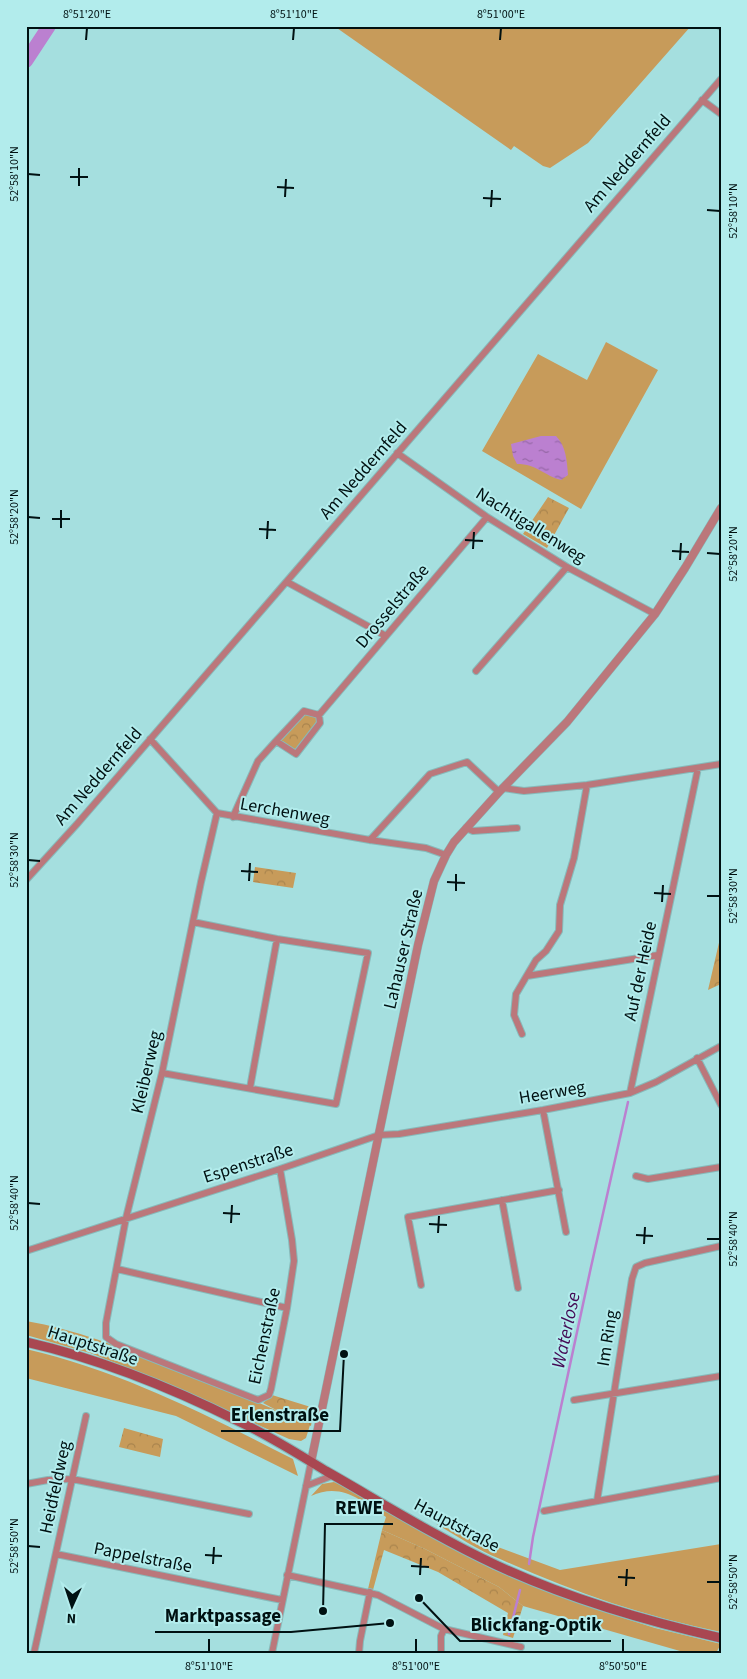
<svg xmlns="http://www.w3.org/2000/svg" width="747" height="1679" font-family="'Source Sans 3',sans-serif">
  <defs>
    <pattern id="forest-crowns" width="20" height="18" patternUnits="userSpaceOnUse" patternTransform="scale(1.25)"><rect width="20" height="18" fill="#c79b5a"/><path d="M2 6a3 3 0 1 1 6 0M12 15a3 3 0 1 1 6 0" fill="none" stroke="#a9844d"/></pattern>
    <pattern id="water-ripples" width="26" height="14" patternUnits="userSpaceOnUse" patternTransform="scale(1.25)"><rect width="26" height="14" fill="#bb80d0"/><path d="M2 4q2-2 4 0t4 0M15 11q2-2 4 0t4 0" fill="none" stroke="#9667a7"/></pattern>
  </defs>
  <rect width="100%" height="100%" fill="#a5dfdf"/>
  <path fill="#c79b5a" d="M334 26H691L588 143 550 168 543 166 514 146 511 150Z
    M606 342 658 370 581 509 482 451 538 354 587 380Z
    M26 1321C75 1329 122 1348 168 1366 216 1385 263 1404 310 1425L306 1438 301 1441 289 1439 159 1380 90 1353 26 1335Z
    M26 1349C121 1371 207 1415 293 1459L298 1476 176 1416 26 1378Z
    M334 1482 347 1488 492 1569 598 1610 655 1628 721 1644 716 1653H687L523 1606 499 1587 425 1549 382 1530 386 1517C361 1501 342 1482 311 1496L322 1484Z
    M436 1524 560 1570 721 1544V1632C645 1617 570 1591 500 1559 478 1550 457 1536 436 1524Z"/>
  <path fill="url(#forest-crowns)" d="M548 497 569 508 547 548 523 534Z
    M305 712 318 715 319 723 296 752 278 740Z
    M255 867 296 873 293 888 253 882Z
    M721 934V984L708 990Z
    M272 1395 314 1408 311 1426 297 1421 263 1403Z
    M124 1428 163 1439 160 1457 119 1447Z
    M382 1530 425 1549 499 1587 523 1606 513 1638 503 1635 508 1613 438 1572 384 1550 373 1590 368 1589Z"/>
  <path fill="url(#water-ripples)" d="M541 436H556C566 446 567 461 568 475L561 480C543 475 537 464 517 464L513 456 511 444Z"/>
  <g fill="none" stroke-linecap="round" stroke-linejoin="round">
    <path stroke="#bb80d0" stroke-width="2.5" d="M529 1564 533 1537 591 1267 628 1102
      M509 1634 520 1590"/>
    <path stroke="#bb80d0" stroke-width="14" d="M26 61 49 26"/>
    <g stroke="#87baba" stroke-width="8">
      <path id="minor" d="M719 26 721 27
        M702 100 721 114
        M397 453 487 517 567 567 655 614
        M287 582 386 636
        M476 671 567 567
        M319 715 304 711 276 741 296 754 320 723 319 715 487 517
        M150 739 217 813 370 840 426 848 446 855
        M503 788 524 791 587 785 721 764
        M217 813 201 882 162 1073 126 1218 106 1323V1337L116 1344 258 1400 269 1395 271 1389 287 1308 294 1261 292 1240 280 1169
        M233 817 258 761 276 741
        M466 828 473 831 517 828
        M370 840 430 774 467 762 499 792
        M26 880 77 824 721 79
        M527 976 658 955
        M522 1034 514 1015 516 994 536 960 546 951 559 931 560 905 574 858 587 785
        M697 1058 721 1105
        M162 1073 336 1104 368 953 277 939 193 922
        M250 1088 277 939
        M630 1093 698 768
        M543 1110 566 1232
        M636 1176 648 1179 721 1167
        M502 1200 518 1288
        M26 1251 280 1169 379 1135 399 1134 543 1110 630 1093 656 1082 721 1046
        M117 1269 287 1308
        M421 1285 408 1217 559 1190
        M574 1400 721 1376
        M26 1484 48 1480 72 1479 249 1514
        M306 1486 334 1475
        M597 1501 632 1279 636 1267 645 1263 721 1246
        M544 1511 721 1478
        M56 1554 282 1600
        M287 1575 378 1595 444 1629 521 1647
        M34 1653 86 1416
        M272 1653 311 1462
        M359 1653 360 1641 370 1592
        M441 1653V1636L444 1629"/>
    </g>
    <g stroke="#87baba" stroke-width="9">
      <path id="tertiary" d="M311 1462 418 945 434 881 446 855 454 842 499 792 567 722 655 614 685 568 721 508"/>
    </g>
    <g stroke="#87baba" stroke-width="11">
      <path id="secondary" d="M26 1342C101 1359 172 1388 240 1422 270 1436 298 1454 326 1471 382 1503 438 1538 496 1565 567 1598 645 1621 721 1638"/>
    </g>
    <use href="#minor" stroke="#bb777b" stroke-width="6"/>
    <use href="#tertiary" stroke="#bb777b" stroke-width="8"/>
    <use href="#secondary" stroke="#a94751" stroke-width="9"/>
  </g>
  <path fill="none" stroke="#001112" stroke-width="2" d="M86 40 87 28M293 40 294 28M500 40 501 28M28 174 40 175M70 177H88M79 186V168M277 187 294 188M285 197 286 179M483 198 501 199M491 207 492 190M707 210 720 211M28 517 40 518M52 519H70M61 528V510M259 529 276 530M267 539 268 521M465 540 483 541M473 549 474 532M672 551 689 552M707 553 720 554M680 560 681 543M28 860 40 861M241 871 258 872M249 881 250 863M447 882 465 883M456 891V874M654 893 671 894M707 896H720M662 902 663 885M28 1203 40 1204M223 1213 240 1214M231 1223 232 1205M429 1224 447 1225M438 1233 439 1216M636 1235 653 1236M707 1239H720M644 1244 645 1227M28 1546 40 1547M205 1555 222 1556M213 1564 214 1547M411 1566 429 1567M420 1575 421 1558M618 1577 635 1578M707 1582H720M626 1586 627 1569M209 1652V1639M416 1652V1639M623 1652V1639"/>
  <g text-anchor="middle" stroke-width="4" stroke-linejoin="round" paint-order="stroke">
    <g font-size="18" fill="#001112" stroke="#b2ecec">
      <text transform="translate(627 163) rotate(-49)" y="6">Am Neddernfeld</text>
      <text transform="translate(363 470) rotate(-49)" y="6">Am Neddernfeld</text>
      <text transform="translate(531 525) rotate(32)" y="6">Nachtigallenweg</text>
      <text transform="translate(392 606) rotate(-50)" y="6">Drosselstraße</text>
      <text transform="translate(98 776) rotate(-49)" y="6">Am Neddernfeld</text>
      <text transform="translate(285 811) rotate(10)" y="6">Lerchenweg</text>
      <text transform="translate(403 949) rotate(-77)" y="6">Lahauser Straße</text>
      <text transform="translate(640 971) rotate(-78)" y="6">Auf der Heide</text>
      <text transform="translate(146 1072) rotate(-77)" y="6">Kleiberweg</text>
      <text transform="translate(552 1092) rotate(-10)" y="6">Heerweg</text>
      <text transform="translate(248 1163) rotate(-18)" y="6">Espenstraße</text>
      <text transform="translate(264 1336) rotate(-78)" y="6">Eichenstraße</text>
      <text transform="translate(607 1338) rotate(-81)" y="6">Im Ring</text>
      <text transform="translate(93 1345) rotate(18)" y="6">Hauptstraße</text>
      <text transform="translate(55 1487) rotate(-78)" y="6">Heidfeldweg</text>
      <text transform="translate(457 1525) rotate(28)" y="6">Hauptstraße</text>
      <text transform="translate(143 1557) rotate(11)" y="6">Pappelstraße</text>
    </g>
    <g font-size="19" font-style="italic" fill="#440b55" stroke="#b2ecec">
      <text transform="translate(565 1330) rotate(-78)" y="7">Waterlose</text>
    </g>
  </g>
  <path fill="none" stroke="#001112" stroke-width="2" d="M344 1354L340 1431H221M323 1611L325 1524H393M390 1623L291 1632H155M419 1598L460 1641H611"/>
  <g fill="#001112" stroke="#b2ecec" stroke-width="2">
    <circle cx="344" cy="1354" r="5"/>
    <circle cx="323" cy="1611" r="5"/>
    <circle cx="390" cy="1623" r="5"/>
    <circle cx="419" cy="1598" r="5"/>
  </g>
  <g font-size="19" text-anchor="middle" font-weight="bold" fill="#001112" stroke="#b2ecec" stroke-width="4" stroke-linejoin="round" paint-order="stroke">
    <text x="280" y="1421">Erlenstraße</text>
    <text x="359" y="1514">REWE</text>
    <text x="223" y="1622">Marktpassage</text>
    <text x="536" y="1631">Blickfang-Optik</text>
  </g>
  <rect width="747" height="1679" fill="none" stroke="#b2ecec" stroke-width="55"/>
  <g transform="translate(72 1606) rotate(183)" stroke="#b2ecec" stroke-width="4" paint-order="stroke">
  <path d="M0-4L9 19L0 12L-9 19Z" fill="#001112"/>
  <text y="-8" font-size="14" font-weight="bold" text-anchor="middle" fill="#001112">N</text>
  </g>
  <rect x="28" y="28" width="692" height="1624" fill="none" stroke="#001112" stroke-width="2"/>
  <g font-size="12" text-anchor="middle" fill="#001112">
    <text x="87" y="18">8°51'20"E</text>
    <text x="294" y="18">8°51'10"E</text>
    <text x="501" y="18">8°51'00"E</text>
    <text transform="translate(14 174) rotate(-90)" y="4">52°58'10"N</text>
    <text transform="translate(733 211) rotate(-90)" y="4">52°58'10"N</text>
    <text transform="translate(14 517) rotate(-90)" y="4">52°58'20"N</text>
    <text transform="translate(733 554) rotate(-90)" y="4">52°58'20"N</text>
    <text transform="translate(14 860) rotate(-90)" y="4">52°58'30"N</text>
    <text transform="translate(733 896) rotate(-90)" y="4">52°58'30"N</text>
    <text transform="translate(14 1203) rotate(-90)" y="4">52°58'40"N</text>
    <text transform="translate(733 1239) rotate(-90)" y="4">52°58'40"N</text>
    <text transform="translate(14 1546) rotate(-90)" y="4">52°58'50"N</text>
    <text transform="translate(733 1582) rotate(-90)" y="4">52°58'50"N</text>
    <text x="209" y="1670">8°51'10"E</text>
    <text x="416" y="1670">8°51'00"E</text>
    <text x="623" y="1670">8°50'50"E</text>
  </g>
</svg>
